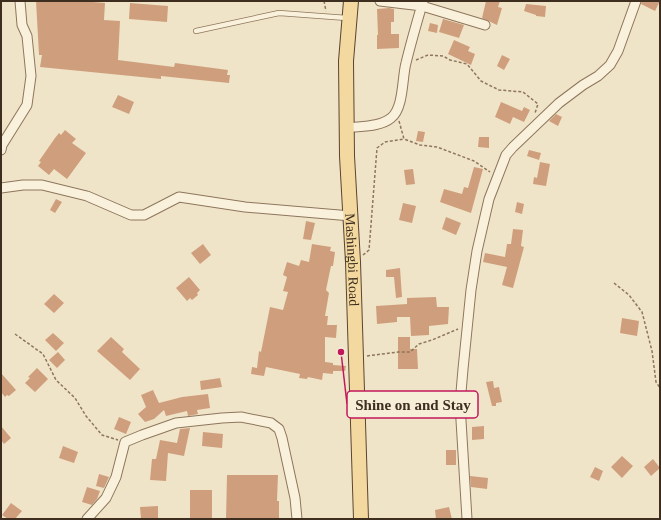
<svg xmlns="http://www.w3.org/2000/svg" width="661" height="520" font-family="'Times New Roman',serif">
  <rect width="100%" height="100%" fill="#f0e4c8"/>
  <path fill="#cf9f7d" d="M36 1H82L105 3 104 20 120 21 118 60 174 67 175 63 228 70 227 75H230L229 83 161 76V79L131 76 40 67 42 55H39Z
    M486 1H500L498 7 502 8 497 25 482 18Z
    M642 1H660L655 11 641 4Z
    M130 3 168 6 167 22 129 19Z
    M526 4 546 6 545 17 536 16V15L524 11Z
    M389 8 394 9V22H391V34H399V48L377 49V35H378L377 9Z
    M443 19 464 25 459 38 439 32Z
    M430 23 438 25 437 33 428 31Z
    M454 40 470 47 468 51 475 54 471 65 448 54Z
    M502 55 510 59 504 70 497 66Z
    M118 95 134 102 129 114 112 107Z
    M501 102 522 111 524 107 530 110 524 122 513 117 510 124 495 117Z
    M556 114 562 117 558 126 549 121Z
    M65 130 76 139 72 143 86 153 67 179 54 169 49 175 38 166 41 162 39 161 55 138 59 133 61 135Z
    M418 131 425 132 423 142 416 141Z
    M479 137H489V148L478 147Z
    M529 150 541 153 539 160 527 156Z
    M540 162 550 164 546 186 533 184 534 177 537 178Z
    M474 167 483 169 471 213 440 202 444 189 462 194 464 187 468 188Z
    M413 169 415 184 406 185 404 170Z
    M56 199 62 202 55 213 50 210Z
    M517 202 524 204 522 214 515 212Z
    M403 203 416 206 412 223 399 220Z
    M446 217 461 223 456 235 442 229Z
    M306 221 315 223 311 240 303 239Z
    M513 229 523 230 521 246 524 247 513 288 502 285 507 267 483 262 485 253 505 257 507 244H511Z
    M203 244 211 255 200 264 191 253Z
    M312 244 331 247 330 251 335 252 333 266H331L326 290 329 293 325 316H328L327 325H337L336 338 325 337V362L333 363V365L346 366 345 371H333V374L323 373 322 380 308 377 307 379 299 378 300 374 266 367 264 376 251 374 252 367 257 368 259 351 261 352 270 307 283 310 288 292 283 291 287 277 283 275 287 262 299 266 301 260 309 262Z
    M400 268 402 297 396 298 394 277H386V270Z
    M189 277 200 290 197 293 198 295 192 300 190 298 187 301 176 288Z
    M54 294 64 303 54 313 44 304Z
    M436 297 437 307H449L448 324 429 326V335L411 336 410 317H397V322L377 324 376 306 407 304V298Z
    M622 318 639 321 637 336 620 333Z
    M53 333 64 343 56 351 45 340Z
    M111 337 124 349 122 352 140 369 130 380 97 351Z
    M398 337H410V349H417L418 369H398Z
    M58 352 65 360 57 368 49 360Z
    M37 368 48 379 35 392 25 383 30 378 28 377Z
    M1 373 16 390 9 396 7 395 5 397 1 392Z
    M220 378 222 387 201 390 200 381Z
    M493 381 494 388 499 387 502 402 496 403V406H492L486 382Z
    M153 390 159 403 182 397 208 394 210 408 197 410 198 414 188 416 187 411 166 416 164 410 154 419 145 422 138 414 146 407 141 395Z
    M119 417 131 422 126 434 114 429Z
    M1 426 11 438 4 444 1 440Z
    M484 426V439L472 440V427Z
    M190 428 184 456 168 453 166 481 150 480 152 459H156L160 440 177 443 180 429Z
    M203 432 223 434 222 448 202 446Z
    M63 446 78 452 74 463 59 458Z
    M446 450H456V465H446Z
    M622 456 633 466 622 478 611 467Z
    M653 459 660 468 651 476 644 467Z
    M595 467 603 471 599 481 590 477Z
    M99 474 109 477 104 488 96 486Z
    M227 475H278L277 501H279V519H226Z
    M470 476 488 478 487 489 471 487Z
    M87 487 100 491 97 499 92 505 82 502Z
    M190 490H212V519H190Z
    M11 503 22 511 15 519H8L2 515Z
    M158 506V519H141L140 507Z
    M449 507 452 519H436L435 510Z"/>
  <g fill="none" stroke-linecap="round" stroke-linejoin="round">
    <g stroke="#8d765c" stroke-width="6">
      <path id="service" d="M196 31 279 13 347 18"/>
    </g>
    <g stroke="#8d765c" stroke-width="11">
      <path id="minor" d="M380 1 422 6 485 25
        M347 128C361 126 380 127 391 118 404 108 402 77 406 63 411 42 417 22 423 1
        M1 150 2 145 27 105 31 76 27 36 22 25 20 1
        M1 188 23 185H42L87 196 131 215H144L179 197 245 207 351 216
        M87 519 106 498 116 477 125 442 142 435 176 423 222 418 241 417 271 423 279 429 282 438 295 498 297 519
        M467 519 460 404 463 369 471 290 477 251 489 199 506 155 513 147 559 103 583 85 598 76 610 65 618 51 636 1"/>
    </g>
    <g stroke="#5b4430" stroke-width="16">
      <g id="primary">
        <path id="s1" d="M351 1 346 61 347 156 353 262 361 519"/>
      </g>
    </g>
    <path stroke="#8d765c" stroke-width="1.5" stroke-dasharray="3 2" stroke-linecap="butt" d="M324 1 326 11
      M416 60 428 55 443 56 450 60 467 64 481 81 499 90 523 92 538 104 535 113
      M399 121 404 139 420 145 437 147 474 161 490 172
      M363 255 369 250 377 148 385 142 404 139
      M614 283 629 295 642 312 652 351 656 382 660 388
      M15 334 43 354 56 380 75 398 86 416 102 435 118 440
      M367 356 398 352H410L419 344 432 340 458 329"/>
    <use href="#service" stroke="#faf1dc" stroke-width="4.5"/>
    <use href="#minor" stroke="#faf1dc" stroke-width="9"/>
    <use href="#primary" stroke="#f3d9a0" stroke-width="14"/>
  </g>
  <g text-anchor="middle" stroke-width="3" stroke-linejoin="round" paint-order="stroke">
    <g font-size="14" fill="#3d2e20" stroke="#f7eed8">
      <text dy="5" stroke="none"><textPath href="#s1" startOffset="259">Mashingbi Road</textPath></text>
    </g>
  </g>
  <path fill="none" stroke="#c2185b" stroke-width="1.5" d="M341 352L347 404"/>
  <circle fill="#c2185b" stroke="#f7eed8" stroke-width="1.5" cx="341" cy="352" r="4"/>
  <rect fill="#f7eed8" stroke="#c2185b" stroke-width="1.5" x="347" y="391" width="131" height="27" rx="4"/>
  <g font-size="15" text-anchor="middle" font-weight="bold" fill="#3d2e20">
    <text x="413" y="410">Shine on and Stay</text>
  </g>
  <rect width="661" height="520" fill="none" stroke="#3d2e20" stroke-width="4"/>
</svg>
